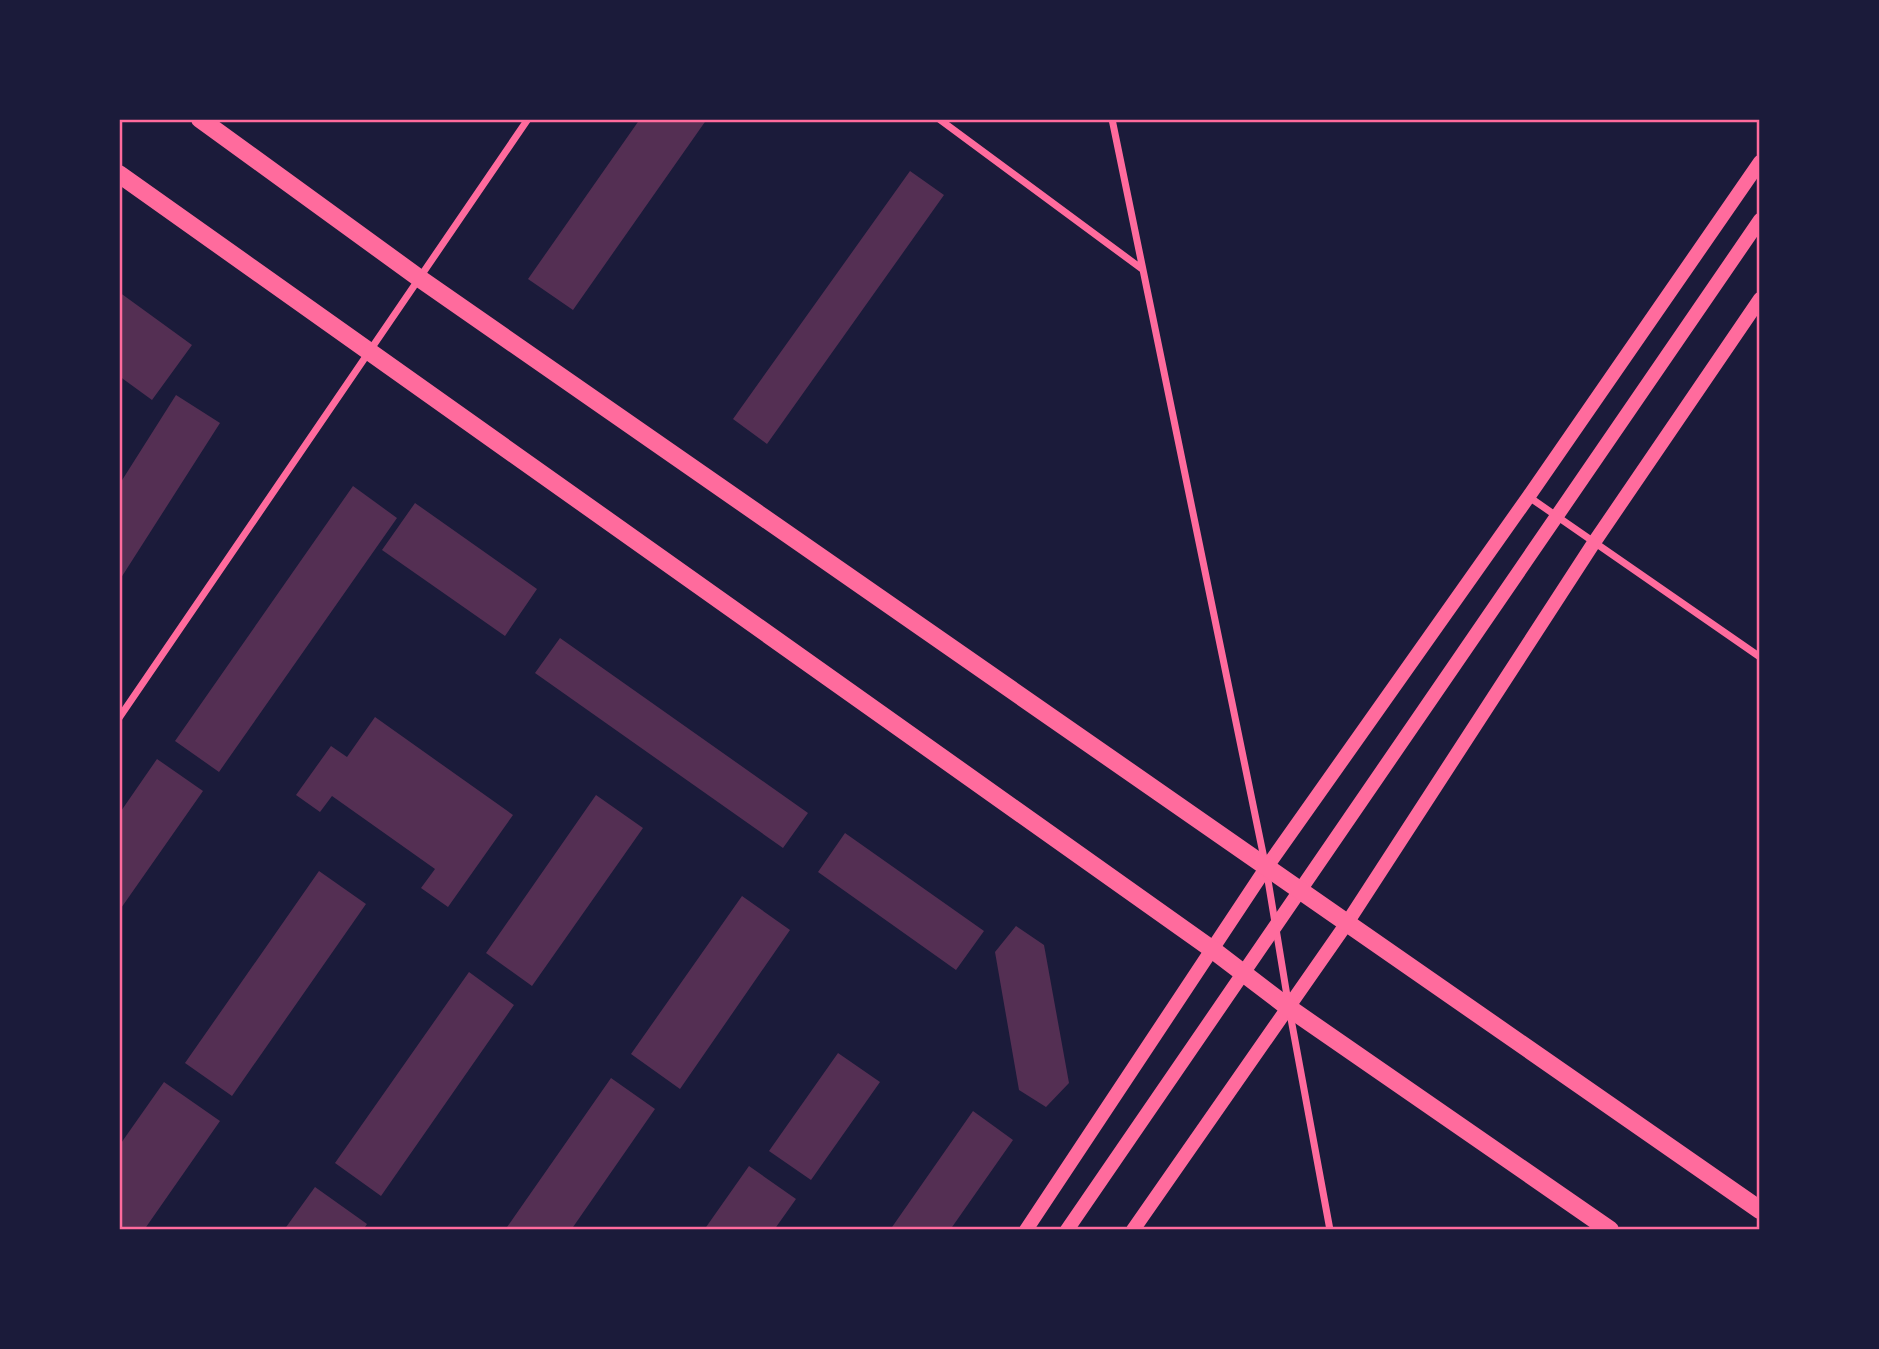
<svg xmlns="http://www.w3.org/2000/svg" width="1879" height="1349" font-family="'Sofia Sans Condensed',sans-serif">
  <rect width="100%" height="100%" fill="#1b1b3a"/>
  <path fill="#542f53" d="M640 119H707L573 310 528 279Z
    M910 171 944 195 767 444 733 419Z
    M119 292 192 345 152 400 119 376Z
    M176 395 220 423 119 581V485Z
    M353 486 397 518 219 772 175 741Z
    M415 503 537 589 505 636 382 550Z
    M560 638 808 813 783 848 535 673Z
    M375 717 513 815 448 907 421 888 435 869 332 796 320 812 296 795 331 746 347 757Z
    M157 759 203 791 119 911V814Z
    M596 795 643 828 532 986 486 953Z
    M845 833 984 931 956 970 818 872Z
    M319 871 366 904 232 1096 185 1063Z
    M742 896 790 930 680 1089 631 1054Z
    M1016 926 1044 945 1069 1083 1046 1107 1019 1090 995 952Z
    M469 972 514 1005 381 1196 335 1163Z
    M838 1053 880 1082 811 1180 769 1151Z
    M611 1078 655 1109 571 1230H505Z
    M164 1082 220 1121 144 1230H119V1146Z
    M973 1111 1013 1140 950 1230H890Z
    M749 1166 796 1199 774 1230H704Z
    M315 1187 367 1224 363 1230H284Z"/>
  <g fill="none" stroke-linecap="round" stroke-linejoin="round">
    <path stroke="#ff6b9d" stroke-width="7" d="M939 119 1142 269
      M1112 119 1266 868 1289 1008 1330 1230
      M1529 497 1760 657
      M119 718 528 119"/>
    <path stroke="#ff6b9d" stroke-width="14" d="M1026 1230 1266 868 1529 496 1760 162
      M1067 1230 1760 220
      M1133 1230 1347 923 1595 541 1760 299"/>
    <path stroke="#ff6b9d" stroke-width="18" d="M200 119 419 278 1760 1210
      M119 174 1213 950 1289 1008 1610 1230"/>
  </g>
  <rect width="1879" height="1349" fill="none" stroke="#1b1b3a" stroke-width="242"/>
  <rect x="121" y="121" width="1637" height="1107" fill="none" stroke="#ff6b9d" stroke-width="2.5"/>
</svg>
